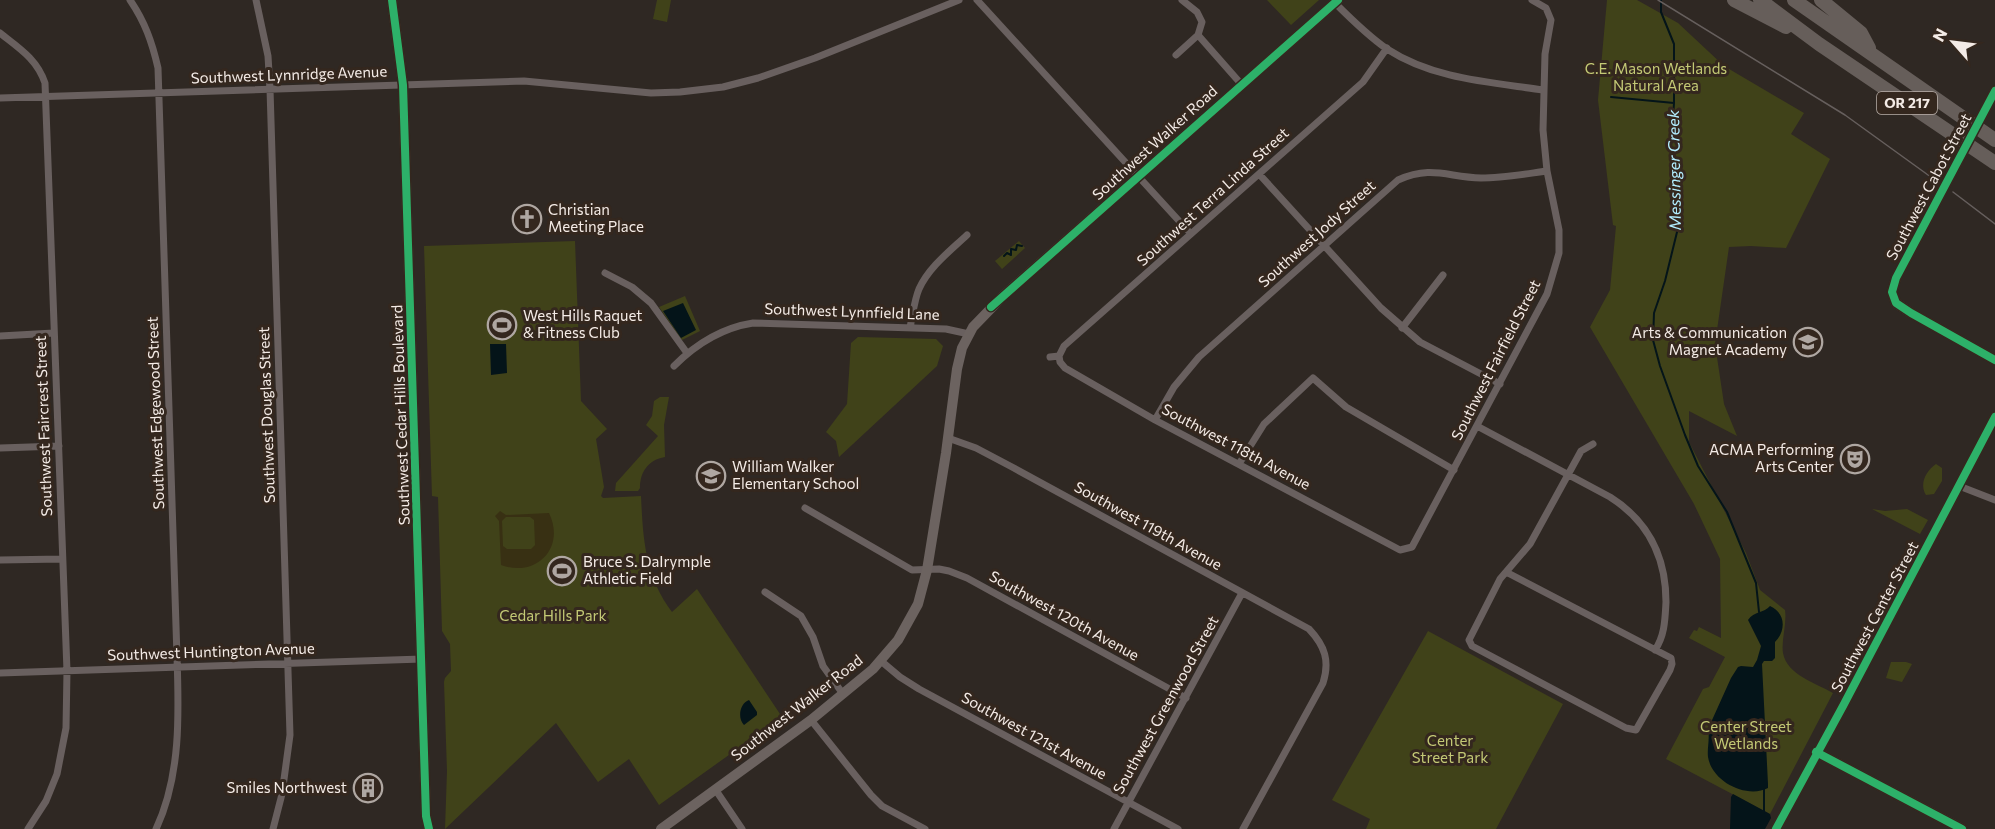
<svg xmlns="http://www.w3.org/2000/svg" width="1995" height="829" font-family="Commissioner,sans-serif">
  <rect width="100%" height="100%" fill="#2f2823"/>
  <path fill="#404219" d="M657 0H671L667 22 653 19Z
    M1267 0H1319L1291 25Z
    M1607 0H1637L1678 23 1724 66 1804 113 1791 134 1830 159 1786 248 1751 246 1729 247 1715 344 1724 404 1737 436 1689 411V442L1746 553 1760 590 1785 610C1787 625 1781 640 1783 653 1787 675 1816 683 1833 693L1770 814 1666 759 1703 689 1709 687 1725 657 1689 638 1694 630 1697 631 1699 627 1721 638 1720 559 1694 504 1590 327 1610 290 1616 226 1613 225 1598 100Z
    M575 241 581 401 607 429 596 439 604 487 601 496 603 498 641 496C643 539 645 576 672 612L697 589 782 717 659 805 629 759 598 782 556 723 445 829 447 771 444 682 445 678 451 671 450 644 442 631 438 497 432 496 424 246Z
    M1019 241 1025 248 1002 269 995 261Z
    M685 296 700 331 682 340 659 307Z
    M858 337 936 339 943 346 937 366 839 457 836 441 826 432 847 404 851 343Z
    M660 397H669L664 425 665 457C648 460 640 472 640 488L638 491H615L616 483 658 436 646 425 652 416 654 401Z
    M1936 464 1942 468V481L1934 494 1926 495C1919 484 1926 471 1936 464Z
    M1872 509 1885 511 1907 509 1928 520 1920 534Z
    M1428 631 1563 704 1496 829H1366L1370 819 1332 800Z
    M1891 662H1906L1912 664 1902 682 1886 678Z"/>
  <path fill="#383013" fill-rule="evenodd" d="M500 511 506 515 549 513C566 548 536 578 501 565L499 521 495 516ZM530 517 534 520 535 545 531 549H507L503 546 502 521 506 517Z"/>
  <path fill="#041419" d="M683 303 696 330 681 338 663 311Z
    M490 344H506L507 373 491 375Z
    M1770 606C1786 613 1786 631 1775 642V658L1772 661H1764L1762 664 1768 784V788C1747 799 1712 782 1708 757 1707 748 1710 739 1708 729L1731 678 1738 667 1741 666 1753 667 1757 660 1761 646 1748 620C1754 611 1764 613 1770 606Z
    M749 700 757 712V715L744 725C737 718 740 703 749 700Z
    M1733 794 1770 814 1771 818 1765 829H1730L1731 797Z"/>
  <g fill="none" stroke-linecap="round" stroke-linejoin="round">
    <path stroke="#041419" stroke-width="2" d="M1661 0V12L1674 44V103L1671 145 1672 172 1678 228 1665 281 1654 313 1653 340 1660 366 1685 435 1698 466 1727 512 1756 583 1759 612
      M1611 97 1674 103
      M1004 256 1007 253 1011 255V249L1016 250 1017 245 1022 246
      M1764 789V813"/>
    <path stroke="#69605f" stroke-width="7" d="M130 0C145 22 152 42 158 68L177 657C179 713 181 776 156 829
      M256 0 268 56 270 89 290 735 282 794 273 829
      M977 0 1191 234
      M1335 3C1351 19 1368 36 1387 49 1433 79 1489 82 1543 90
      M0 33C19 48 37 59 45 83L67 671 66 728 57 774 46 801 28 829
      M1198 35 1242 85
      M1176 55 1198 35 1202 22 1197 12 1182 0
      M0 98 524 81 651 93 680 92 723 87 758 78 815 58 959 0
      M1259 174 1381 308 1420 342 1500 384
      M605 273 632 287 651 303 687 353
      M910 327C913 315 914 301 919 289 929 267 950 251 967 235
      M1402 328 1443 275
      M0 336 54 333
      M1059 356 1060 362 1065 368 1155 420 1400 550 1412 547 1547 294 1559 253V230L1547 171 1543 130 1545 54 1551 20 1546 8 1532 0
      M1050 357 1059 356 1064 346 1363 82 1387 48
      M674 366C696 344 721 328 753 323L946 329 969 334
      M1155 420 1174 387 1199 357 1398 180C1432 165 1447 177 1481 178 1503 178 1525 174 1547 171
      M1477 426 1610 497C1648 521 1666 557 1666 602 1665 619 1665 635 1655 650
      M948 438 976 448 1012 467 1309 629C1325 646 1330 661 1323 683L1243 829
      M0 448 59 446
      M1239 464 1264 424 1313 378 1346 407 1454 470
      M1959 486 1995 500
      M805 508 912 570 939 569 949 571 967 578 1186 698
      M0 560 62 559
      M1506 572 1671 658 1672 664 1670 670 1636 730 1626 728 1472 646 1469 640 1500 579 1530 544 1581 451 1593 444
      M765 592 801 616 813 637 823 666 843 694
      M881 661 900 677 919 689 1178 829
      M0 673 422 659
      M811 720 871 795 882 806 925 829
      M715 789 742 829
      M1114 829 1242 593"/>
    <path stroke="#6c6360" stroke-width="10" d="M392 0 403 85 426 816 429 829
      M1995 91 1896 278 1892 292 1896 303 1911 313 1995 360
      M1816 752 1962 829
      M661 829 811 720 873 669 898 640 918 604 927 570 946 453 957 369 962 348 973 327 1003 296 1338 0
      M1776 829 1843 706 1995 417"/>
    <path stroke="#665e5a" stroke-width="14" d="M1734 0 1786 27
      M1760 0 1819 44 1995 163
      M1794 0 1995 140
      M1821 0 1861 33 1869 48"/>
    <path stroke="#665f5d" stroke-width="1.5" d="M1658 0 1845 115 1935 180
      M1953 192 1995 224"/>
    <g stroke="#34271e" stroke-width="11">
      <path id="cycleway" d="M392 0 403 85 426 816 429 829
        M1995 91 1896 278 1892 292 1896 303 1911 313 1995 360
        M991 307 1338 0
        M1816 752 1962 829
        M1776 829 1843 706 1995 417"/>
    </g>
    <use href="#cycleway" stroke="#2db169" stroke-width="8"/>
  </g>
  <defs>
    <g id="church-ring" transform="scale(1.5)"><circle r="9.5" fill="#34271e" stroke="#afa7a2" stroke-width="1.5"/><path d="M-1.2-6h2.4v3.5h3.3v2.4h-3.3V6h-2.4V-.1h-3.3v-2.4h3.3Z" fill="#afa7a2"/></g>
    <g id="stadium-ring" transform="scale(1.5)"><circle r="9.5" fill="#34271e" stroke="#afa7a2" stroke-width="1.5"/><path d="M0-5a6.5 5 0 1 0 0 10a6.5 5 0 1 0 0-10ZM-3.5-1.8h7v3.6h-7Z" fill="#afa7a2"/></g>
    <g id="school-ring" transform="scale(1.5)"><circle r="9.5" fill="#34271e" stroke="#afa7a2" stroke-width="1.5"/><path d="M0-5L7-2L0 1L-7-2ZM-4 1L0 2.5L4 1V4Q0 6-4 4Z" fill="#afa7a2"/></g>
    <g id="theatre-ring" transform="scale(1.5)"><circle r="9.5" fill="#34271e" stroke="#afa7a2" stroke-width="1.5"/><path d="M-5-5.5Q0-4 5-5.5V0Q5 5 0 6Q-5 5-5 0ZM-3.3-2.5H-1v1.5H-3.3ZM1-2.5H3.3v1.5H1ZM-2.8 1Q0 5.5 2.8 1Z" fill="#afa7a2"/></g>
    <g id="building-ring" transform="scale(1.5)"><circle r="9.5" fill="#34271e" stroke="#afa7a2" stroke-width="1.5"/><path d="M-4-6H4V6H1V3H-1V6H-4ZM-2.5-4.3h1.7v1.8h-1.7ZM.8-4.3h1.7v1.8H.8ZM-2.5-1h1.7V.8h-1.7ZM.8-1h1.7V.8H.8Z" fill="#afa7a2"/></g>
  </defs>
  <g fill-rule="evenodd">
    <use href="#church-ring" x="527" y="219"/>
    <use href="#stadium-ring" x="502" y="325"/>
    <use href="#school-ring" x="1808" y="342"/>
    <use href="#theatre-ring" x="1855" y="459"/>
    <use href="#school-ring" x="711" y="476"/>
    <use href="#stadium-ring" x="562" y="571"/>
    <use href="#building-ring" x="368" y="788"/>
  </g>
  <g text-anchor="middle" stroke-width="6" stroke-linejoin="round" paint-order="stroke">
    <rect fill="#34271e" stroke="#bab0aa" stroke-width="1.5" x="1877" y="92" width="60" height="22" rx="4.5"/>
    <g font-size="14" font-weight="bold" fill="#f4ebe6">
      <text x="1907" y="108">OR 217</text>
    </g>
    <g font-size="15" fill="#c3c975" stroke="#34271e">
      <text x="1656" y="74">C.E. Mason Wetlands<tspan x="1656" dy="17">Natural Area</tspan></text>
      <text x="553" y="621">Cedar Hills Park</text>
      <text x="1746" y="732">Center Street<tspan x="1746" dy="17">Wetlands</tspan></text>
      <text x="1450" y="746">Center<tspan x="1450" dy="17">Street Park</tspan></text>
    </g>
    <g font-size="15" fill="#f4ebe6" stroke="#34271e">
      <text transform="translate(289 75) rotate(-2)" y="5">Southwest Lynnridge Avenue</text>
      <text transform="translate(1155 143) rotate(-42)" y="5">Southwest Walker Road</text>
      <text transform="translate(1929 187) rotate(-62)" y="5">Southwest Cabot Street</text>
      <text transform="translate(1213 197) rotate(-42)" y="5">Southwest Terra Linda Street</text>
      <text transform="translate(1317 234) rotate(-42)" y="5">Southwest Jody Street</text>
      <text transform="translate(852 312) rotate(2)" y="5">Southwest Lynnfield Lane</text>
      <text transform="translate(1496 360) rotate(-63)" y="5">Southwest Fairfield Street</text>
      <text transform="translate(156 413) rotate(-92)" y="5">Southwest Edgewood Street</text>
      <text transform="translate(267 415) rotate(-92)" y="5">Southwest Douglas Street</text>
      <text transform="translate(401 415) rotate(-92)" y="5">Southwest Cedar Hills Boulevard</text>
      <text transform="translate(44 426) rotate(-92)" y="5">Southwest Faircrest Street</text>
      <text transform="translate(1236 447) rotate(28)" y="5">Southwest 118th Avenue</text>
      <text transform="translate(1148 526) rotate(29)" y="5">Southwest 119th Avenue</text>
      <text transform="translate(1064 616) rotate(29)" y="5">Southwest 120th Avenue</text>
      <text transform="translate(1875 617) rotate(-62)" y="5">Southwest Center Street</text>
      <text transform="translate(211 652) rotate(-2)" y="5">Southwest Huntington Avenue</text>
      <text transform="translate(1166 705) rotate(-61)" y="5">Southwest Greenwood Street</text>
      <text transform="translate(797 708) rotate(-38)" y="5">Southwest Walker Road</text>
      <text transform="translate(1034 736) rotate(29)" y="5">Southwest 121st Avenue</text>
    </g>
    <g font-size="15" fill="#f4ebe6" stroke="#34271e" text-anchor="start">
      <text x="548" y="215">Christian<tspan x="548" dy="17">Meeting Place</tspan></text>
      <text x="523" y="321">West Hills Raquet<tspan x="523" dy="17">&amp; Fitness Club</tspan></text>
      <text x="1787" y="338" text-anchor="end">Arts &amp; Communication<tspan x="1787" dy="17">Magnet Academy</tspan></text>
      <text x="1834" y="455" text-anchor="end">ACMA Performing<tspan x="1834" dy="17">Arts Center</tspan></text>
      <text x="732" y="472">William Walker<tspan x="732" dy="17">Elementary School</tspan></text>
      <text x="583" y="567">Bruce S. DaIrymple<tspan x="583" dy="17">Athletic Field</tspan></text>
      <text x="347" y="793" text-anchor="end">Smiles Northwest</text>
    </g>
    <g font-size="16" font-style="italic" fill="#b2edff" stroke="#34271e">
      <text transform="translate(1674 170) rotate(-91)" y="6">Messinger Creek</text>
    </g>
  </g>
  <g transform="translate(1953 42) rotate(298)" stroke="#34271e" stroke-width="4.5" paint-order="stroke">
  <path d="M0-4.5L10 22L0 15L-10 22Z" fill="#f4ebe6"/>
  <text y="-9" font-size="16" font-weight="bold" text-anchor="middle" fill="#f4ebe6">N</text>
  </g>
</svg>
